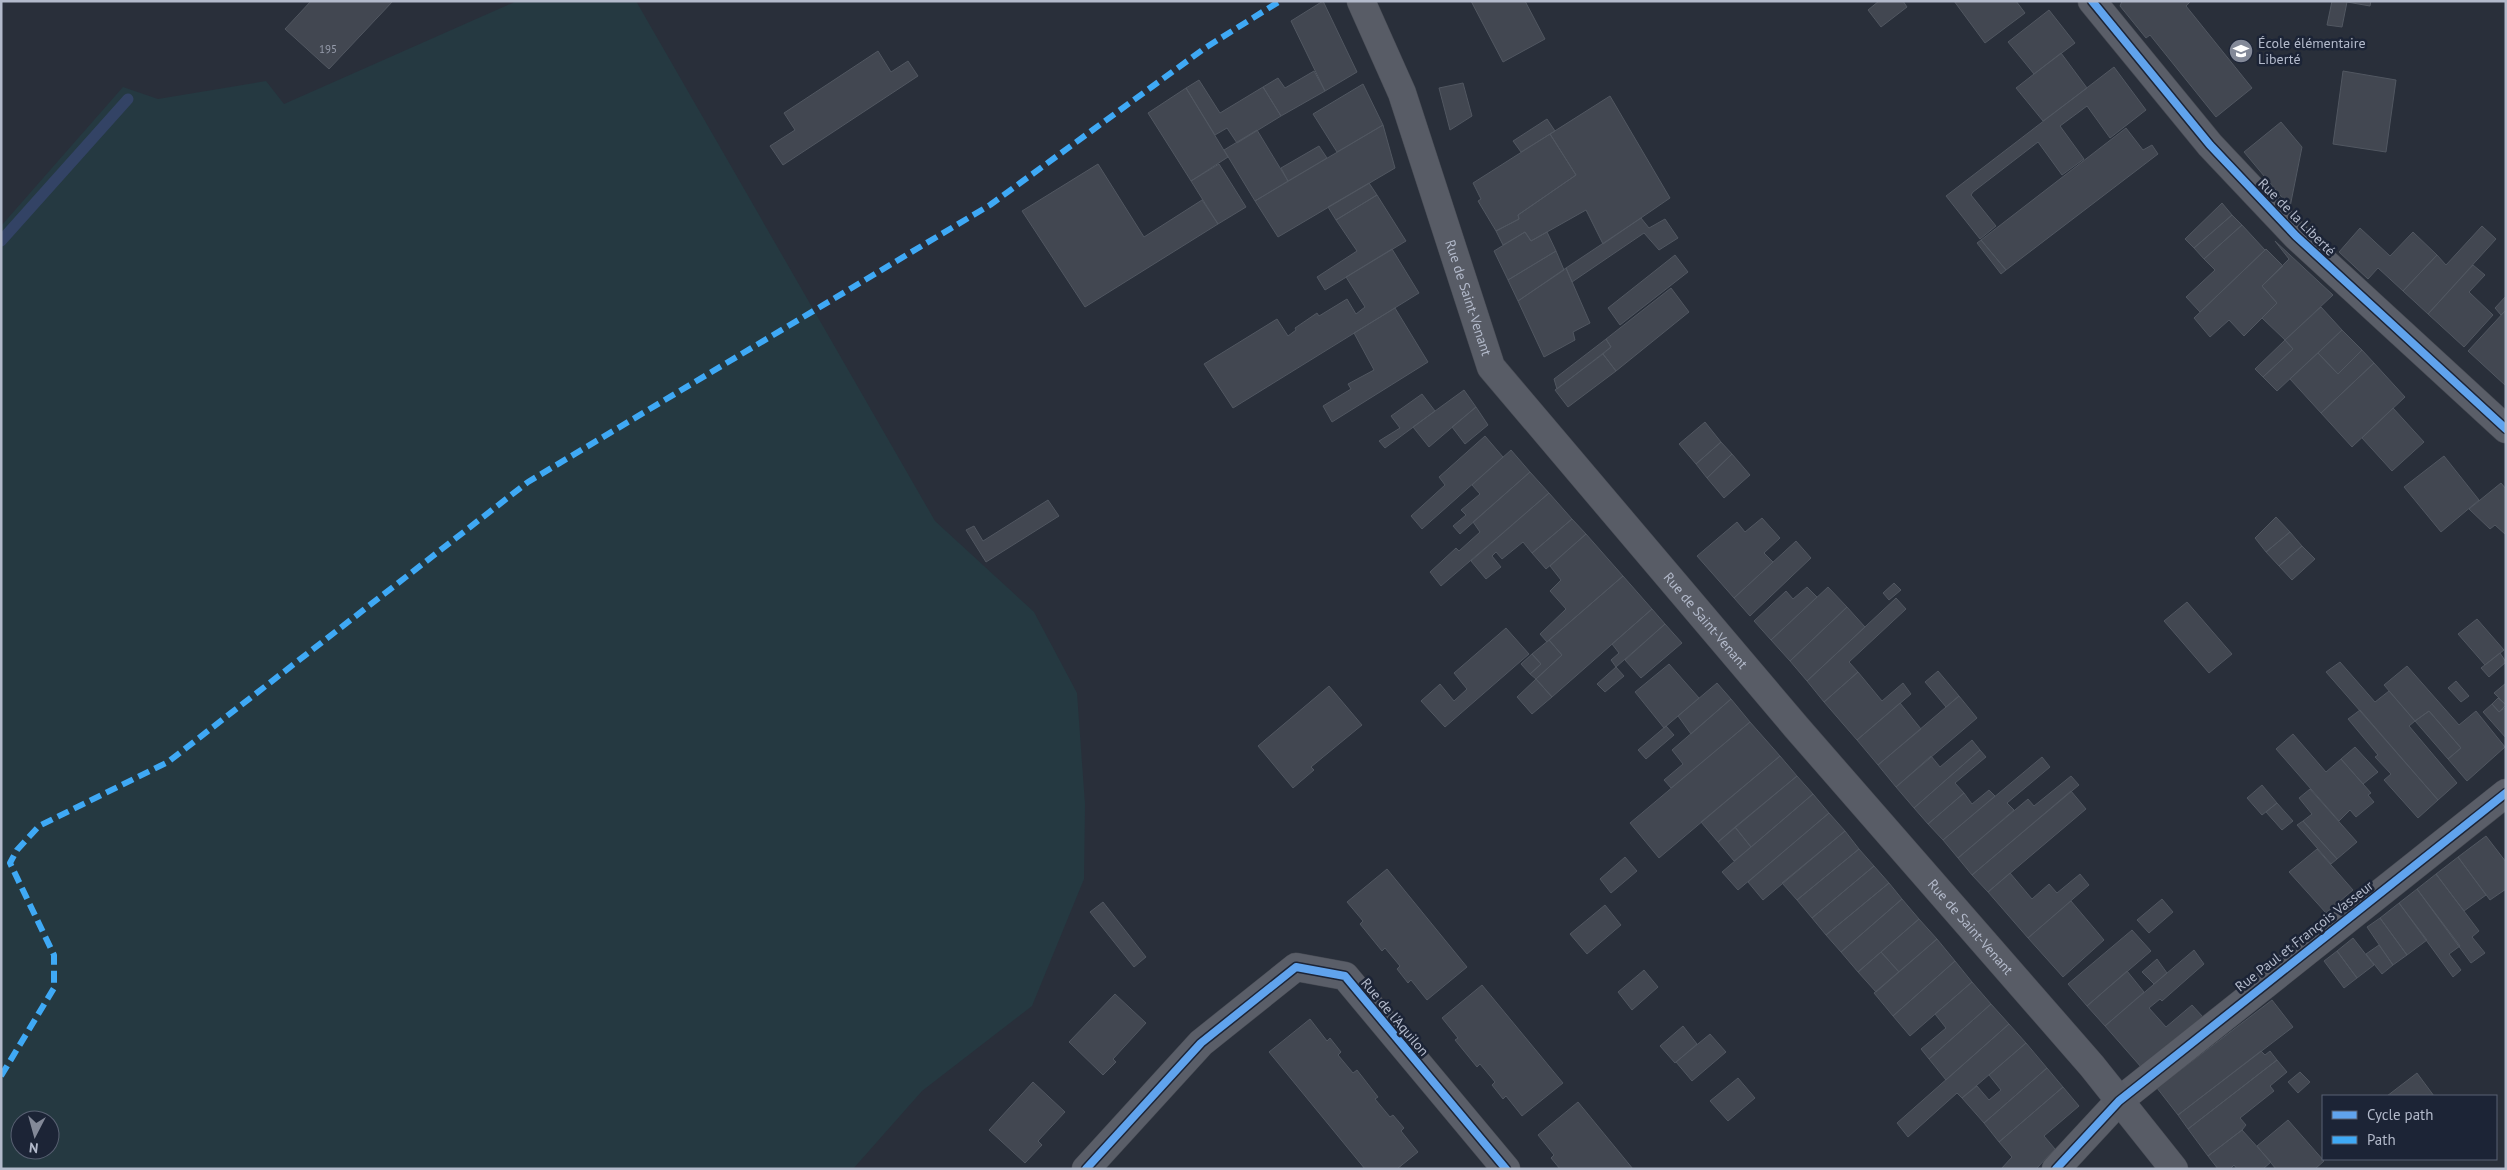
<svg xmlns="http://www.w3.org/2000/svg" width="2507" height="1170" font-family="'PT Sans',sans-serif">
  <rect width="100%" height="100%" fill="#292f3a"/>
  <path fill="#253941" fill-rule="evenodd" d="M517 1H636L935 521 1034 612 1077 693 1085 804 1084 879 1032 1006 922 1091 853 1169H1V226L123 87 158 99 266 81 284 104ZM20 1120H50V1150H20Z"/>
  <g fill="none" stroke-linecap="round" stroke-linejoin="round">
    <path stroke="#334365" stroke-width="11" d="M1 241 128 99"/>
  </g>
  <path fill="#424751" stroke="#515761" d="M311 1H393L329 69 285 29Z
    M1323 1 1357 72 1325 91 1291 21Z
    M1471 1H1525L1545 39 1503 62Z
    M1879 1H1903L1907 7 1881 27 1868 10Z
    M1954 1H2016L2025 13 1985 43Z
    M2122 1H2191L2186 6 2252 88 2216 117 2150 35 2146 38 2120 6Z
    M2332 1H2371L2370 6 2347 2 2342 27 2327 25Z
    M2049 10 2075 43 2034 74 2008 42Z
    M878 51 891 72 908 61 918 76 783 165 770 146 795 130 784 113Z
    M2061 53 2087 88 2043 121 2016 88Z
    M2114 67 2146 110 2110 138 2087 106 2060 126 2084 159 2062 175 2038 142 1973 192 1971 195 1996 226 1980 239 1946 196Z
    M1314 71 1325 91 1281 116 1263 87 1278 78 1285 88Z
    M2343 71 2396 80 2386 152 2333 144Z
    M1199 80 1220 113 1263 87 1281 116 1237 143 1227 128 1215 135 1186 88Z
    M1463 83 1472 116 1450 130 1439 88Z
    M1363 84 1383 125 1337 152 1313 114Z
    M1186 88 1228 157 1191 181 1148 113Z
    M1610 96 1670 198 1603 244 1586 210 1531 241 1525 232 1503 245 1496 231 1519 219 1518 215 1576 175 1550 134Z
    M1547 119 1555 131 1521 152 1513 141Z
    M2281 122 2302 147 2290 207 2244 152Z
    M1383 125 1395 168 1278 237 1255 201Z
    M2126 128 2143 150 2152 145 2158 154 2006 270 1981 240Z
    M1257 130 1288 181 1255 201 1224 150Z
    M1550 134 1576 175 1518 215 1519 219 1496 231 1478 201 1481 199 1473 183Z
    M1319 146 1327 158 1288 181 1281 168Z
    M1098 164 1144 237 1202 200 1218 224 1085 307 1022 211Z
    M1219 164 1246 207 1218 224 1191 181Z
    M1369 183 1377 195 1336 220 1328 207Z
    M1377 195 1406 241 1325 290 1317 277 1357 251 1336 220Z
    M2222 203 2232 215 2194 248 2185 239Z
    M2232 215 2242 225 2204 259 2194 248Z
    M1641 218 1649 228 1665 219 1678 238 1659 250 1644 233 1572 282 1566 268Z
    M2242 225 2265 250 2200 312 2186 297 2215 270 2204 259Z
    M2482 226 2496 239 2428 314 2403 291 2437 255 2446 265Z
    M2360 228 2390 256 2413 232 2437 255 2403 291 2378 268 2368 279 2339 252Z
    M1525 232 1531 241 1547 232 1556 251 1508 280 1494 251Z
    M1981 240 2006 270 2001 274 1977 243Z
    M2275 241 2333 295 2285 340 2262 318 2277 303 2262 286 2289 259Z
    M1392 249 1419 293 1233 408 1204 364 1277 319 1288 336 1296 330 1295 328 1317 313 1319 316 1347 299 1356 314 1365 307 1346 277Z
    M2266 249 2283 266 2262 286 2277 303 2244 336 2229 320 2210 337 2194 318Z
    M1556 251 1564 270 1518 301 1508 280Z
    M1675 255 1688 272 1620 325 1608 308Z
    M2473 265 2485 275 2469 292 2493 315 2464 347 2428 314Z
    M1566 268 1590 323 1573 332 1575 340 1544 357 1518 301Z
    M1671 288 1689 312 1616 371 1603 354 1611 347 1606 339Z
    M2506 296V310L2501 315 2495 308Z
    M2321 307 2342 330 2277 391 2263 377 2293 349 2285 340Z
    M1395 308 1428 362 1332 422 1323 406 1351 389 1348 384 1374 370 1354 333Z
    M2506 310V386L2468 351Z
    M2342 330 2362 350 2338 374 2318 353Z
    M1606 339 1611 347 1557 389 1554 379Z
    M2285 340 2293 349 2263 377 2255 369Z
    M2362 350 2374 363 2321 413 2290 379 2318 353 2338 374Z
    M1603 354 1616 371 1568 407 1555 390Z
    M2374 363 2405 397 2352 447 2321 413Z
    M1464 390 1476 407 1429 447 1413 427Z
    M1422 394 1435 411 1385 448 1379 441 1400 428 1391 416Z
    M1476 407 1488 425 1465 444 1452 427Z
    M2393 408 2424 442 2392 471 2362 438Z
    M1705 422 1721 442 1696 464 1679 444Z
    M1485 436 1503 457 1422 529 1411 516 1445 485 1439 477Z
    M1721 442 1732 454 1707 478 1696 464Z
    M1511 450 1530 472 1460 534 1453 526 1466 515 1461 510 1480 494 1472 485Z
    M1732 454 1750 475 1724 498 1707 478Z
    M2444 456 2479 500 2441 532 2404 487Z
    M1530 472 1549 493 1441 586 1430 572 1456 548 1459 551 1480 532 1473 522Z
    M2501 483 2506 489V535L2495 525 2490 529 2469 509Z
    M1549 493 1572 519 1532 553 1523 542 1502 559 1496 552 1492 556 1501 567 1486 579 1471 561Z
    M1048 500 1059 516 986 562 966 530 974 526 983 541Z
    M2276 517 2290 532 2266 552 2255 538Z
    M1762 518 1780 538 1764 553 1773 562 1734 598 1697 556 1737 522 1745 532Z
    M1572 519 1586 534 1546 569 1532 553Z
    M2290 532 2302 546 2279 566 2266 552Z
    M1586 534 1623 576 1547 642 1540 634 1566 609 1550 591 1561 580 1550 566Z
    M1796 541 1811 558 1750 616 1734 598Z
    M2302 546 2315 559 2292 580 2279 566Z
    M1623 576 1652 609 1552 697 1536 679 1562 655 1549 640Z
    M1894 583 1901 590 1889 600 1883 593Z
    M1807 587 1817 597 1771 640 1754 621 1786 591 1793 599Z
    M1828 587 1847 607 1790 661 1771 640Z
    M1896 598 1906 609 1849 662 1858 672 1824 702 1807 681Z
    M2187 602 2232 654 2209 673 2164 621Z
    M1847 607 1865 627 1807 681 1790 661Z
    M1652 609 1665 624 1616 667 1611 660 1619 653 1612 644Z
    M2477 619 2504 650 2485 665 2458 634Z
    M1665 624 1682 643 1641 678 1625 660Z
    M1506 628 1529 654 1445 727 1421 701 1440 684 1454 701 1467 689 1454 673Z
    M1549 640 1562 655 1536 679 1530 674 1541 664 1532 654Z
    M2500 653 2506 662 2489 677 2481 668Z
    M1532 654 1541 664 1530 674 1521 664Z
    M2340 662 2375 702 2389 691 2415 721 2409 726 2457 783 2438 800 2326 672Z
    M1669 664 1699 698 1664 728 1635 692Z
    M2407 666 2459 725 2476 711 2505 747 2467 781 2448 759 2461 748 2429 711 2415 721 2384 685Z
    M1616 667 1624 676 1605 692 1597 684Z
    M1938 671 1959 696 1946 707 1925 682Z
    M1858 672 1882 701 1903 683 1911 694 1857 740 1824 702Z
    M1536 679 1552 697 1532 714 1517 697Z
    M2456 681 2469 696 2461 702 2448 688Z
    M1717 683 1731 699 1691 734 1678 716Z
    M2506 683V705L2494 693Z
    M1329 686 1362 725 1311 767 1314 770 1293 788 1258 746Z
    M1959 696 1977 718 1896 787 1878 765Z
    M2498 698 2506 705 2499 712 2492 704Z
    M1731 699 1750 722 1671 788 1664 780 1683 764 1672 750Z
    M1900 703 1921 729 1878 765 1857 740Z
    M2492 704 2499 712 2506 707V738L2483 712Z
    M2360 710 2438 800 2418 818 2384 780 2391 774 2375 757 2378 755 2348 719Z
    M2429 711 2461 748 2448 759 2415 721Z
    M1750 722 1780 756 1659 858 1630 823Z
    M1666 726 1674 735 1646 759 1638 750Z
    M2293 734 2326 772 2341 759 2371 793 2368 795 2374 802 2356 817 2350 810 2339 821 2276 749Z
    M1972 740 1980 750 1914 808 1896 787 1931 756 1940 767Z
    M2355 747 2378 772 2363 784 2341 759Z
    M1980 750 1986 757 1955 783 1964 793 1928 824 1914 808Z
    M1780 756 1797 776 1718 842 1701 822Z
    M2042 757 2050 767 2007 803 2014 810 1958 858 1943 840Z
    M1797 776 1813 794 1751 847 1735 827Z
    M2071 776 2079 785 1972 875 1958 858 2028 799 2034 806Z
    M2262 785 2277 803 2262 815 2247 798Z
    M2310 789 2357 842 2337 859 2303 821 2312 814 2299 798Z
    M1989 790 1995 796 1943 840 1928 824 1964 793 1972 804Z
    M2071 791 2086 809 1988 892 1972 875Z
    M1813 794 1829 813 1738 890 1722 872Z
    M2277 803 2293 821 2282 830 2266 812Z
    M1829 813 1845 831 1763 900 1748 882Z
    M2303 821 2337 859 2331 864 2297 825Z
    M1735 827 1751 847 1734 861 1718 842Z
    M1845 831 1859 849 1797 900 1782 883Z
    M2486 836 2506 862V889L2490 900 2458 857Z
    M1859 849 1874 866 1812 918 1797 900Z
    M2317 849 2353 890 2326 913 2289 872Z
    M1625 857 1637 871 1611 893 1600 879Z
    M2458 857 2486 895 2464 911 2436 874Z
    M1874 866 1889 883 1826 935 1812 918Z
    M1387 869 1467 967 1427 1000 1411 980 1408 983 1397 969 1400 966 1385 948 1382 951 1360 924 1363 921 1347 902Z
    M2010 873 2032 899 2049 884 2057 893 2080 874 2089 885 2028 938 1988 892Z
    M2436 874 2479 931 2472 937 2485 953 2471 963 2417 889Z
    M1889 883 1902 899 1841 952 1826 935Z
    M2417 889 2460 946 2449 954 2461 970 2453 977 2399 903Z
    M1902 899 1919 919 1858 972 1841 952Z
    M2162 899 2173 912 2149 933 2137 920Z
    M2071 901 2104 940 2063 977 2028 938Z
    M1103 902 1146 957 1134 967 1090 912Z
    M2399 903 2427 940 2407 955 2380 918Z
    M1605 905 1621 925 1587 954 1570 934Z
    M2380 918 2407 955 2393 965 2367 927Z
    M1919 919 1937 939 1899 972 1881 952Z
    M2132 930 2151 951 2087 1006 2068 984Z
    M2353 938 2374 965 2357 978 2337 951Z
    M1937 939 1955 961 1893 1016 1874 993Z
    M2379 945 2393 965 2382 974 2366 954Z
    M2194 950 2204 964 2162 1001 2160 999 2149 1008 2166 1027 2192 1005 2203 1017 2141 1067 2105 1026Z
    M2337 951 2357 978 2344 988 2324 961Z
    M1881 952 1899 972 1876 992 1858 972Z
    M2157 959 2167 973 2154 984 2142 972Z
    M1955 961 1972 982 1910 1036 1893 1016Z
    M1644 970 1658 987 1632 1010 1618 992Z
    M2127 971 2144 992 2105 1026 2087 1006Z
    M1972 982 1991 1004 1929 1059 1921 1049 1946 1028 1935 1014Z
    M1482 985 1563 1083 1522 1116 1506 1096 1503 1099 1492 1085 1495 1082 1480 1064 1477 1067 1455 1040 1458 1038 1442 1018Z
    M1115 994 1146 1023 1113 1059 1116 1062 1103 1075 1069 1042Z
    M2272 1000 2293 1027 2178 1115 2157 1088Z
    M1991 1004 2009 1024 1946 1080 1929 1059Z
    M1310 1019 1327 1041 1330 1038 1341 1052 1338 1055 1353 1073 1357 1070 1378 1097 1375 1099 1390 1117 1393 1115 1404 1128 1401 1131 1418 1152 1397 1169H1365L1269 1052Z
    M2009 1024 2026 1043 1962 1098 1957 1093 1908 1137 1897 1123Z
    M1683 1026 1697 1044 1675 1063 1660 1046Z
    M1710 1034 1726 1052 1692 1081 1676 1062Z
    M2026 1043 2047 1068 1984 1123 1962 1098 1977 1086 1989 1100 2001 1090 1989 1075Z
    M2261 1051 2265 1055 2270 1051 2277 1060 2188 1129 2178 1115Z
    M2277 1060 2287 1072 2270 1086 2274 1091 2240 1118 2246 1125 2242 1130 2208 1156 2188 1129Z
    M2047 1068 2063 1087 1999 1142 1984 1123Z
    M2300 1072 2310 1082 2298 1093 2288 1082Z
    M2417 1073 2434 1096H2387Z
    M1738 1078 1755 1098 1728 1121 1710 1101Z
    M1033 1082 1065 1112 1038 1141 1042 1145 1025 1163 989 1130Z
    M2063 1087 2079 1106 2044 1136 2055 1149 2036 1169H2001L2012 1157 1999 1142Z
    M1578 1102 1633 1169H1560L1551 1158 1554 1155 1538 1135Z
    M2288 1120 2324 1161 2315 1169H2276L2257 1146Z
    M2242 1130 2271 1162 2263 1169H2237L2234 1165 2230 1169H2218L2208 1156Z"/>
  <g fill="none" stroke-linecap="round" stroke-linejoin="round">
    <g stroke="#464a53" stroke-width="29">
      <path id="street" d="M2092 1 2210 145 2296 236 2506 429
        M1086 1169 1201 1043 1296 967 1345 976 1506 1169
        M2056 1169 2119 1101 2506 793"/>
    </g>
    <g stroke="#464a53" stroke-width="29">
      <g id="secondary">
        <path id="s1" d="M1361 1 1402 93 1491 367 1797 728 2092 1066 2174 1169"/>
      </g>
    </g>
    <use href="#street" stroke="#5a5e68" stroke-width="28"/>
    <use href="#secondary" stroke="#585c66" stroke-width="28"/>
    <path stroke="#3fa9f5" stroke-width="6" stroke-dasharray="12 6" stroke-linecap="butt" d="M1 1076 54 988V955L10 863 17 850 39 826 168 762 528 482 990 205 1205 48 1280 1"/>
    <g stroke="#1c2436" stroke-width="11">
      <path id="cycleway" d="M2092 1 2210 145 2296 236 2506 429
        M1086 1169 1201 1043 1296 967 1345 976 1506 1169
        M2056 1169 2119 1101 2506 793"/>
    </g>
    <use href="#cycleway" stroke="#60a3ed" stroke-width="8"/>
  </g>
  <defs>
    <g id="school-disc" transform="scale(1.25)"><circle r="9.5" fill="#838998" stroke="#1c2436"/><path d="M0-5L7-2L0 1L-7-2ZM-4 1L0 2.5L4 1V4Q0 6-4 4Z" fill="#fff"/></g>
  </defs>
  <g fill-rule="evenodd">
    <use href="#school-disc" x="2241" y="51"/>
  </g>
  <g text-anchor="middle" stroke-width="5" stroke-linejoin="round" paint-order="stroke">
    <g font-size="11" fill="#979dac">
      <text x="328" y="53">195</text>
    </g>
    <g font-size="14" fill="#b3bacb" stroke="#1c2436" text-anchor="start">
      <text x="2258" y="48">École élémentaire<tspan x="2258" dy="16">Liberté</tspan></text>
    </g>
    <g font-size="14" fill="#b3bacb" stroke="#1c2436">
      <text transform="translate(2297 217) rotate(45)" y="5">Rue de la Liberté</text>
      <text dy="5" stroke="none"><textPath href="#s1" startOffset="316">Rue de Saint-Venant</textPath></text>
      <text dy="5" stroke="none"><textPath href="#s1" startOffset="721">Rue de Saint-Venant</textPath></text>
      <text dy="5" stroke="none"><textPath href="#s1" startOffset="1126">Rue de Saint-Venant</textPath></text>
      <text transform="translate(2304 936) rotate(-38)" y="5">Rue Paul et François Vasseur</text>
      <text transform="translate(1395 1017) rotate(50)" y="5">Rue de l'Aquilon</text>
    </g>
  </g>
  <rect width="2507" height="1170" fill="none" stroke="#b3bacb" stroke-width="5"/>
  <rect x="2322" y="1095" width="175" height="65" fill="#1c2436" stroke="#586072"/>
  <rect x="2332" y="1111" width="25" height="8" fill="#60a3ed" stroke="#586072"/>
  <text x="2367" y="1120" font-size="15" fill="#b3bacb">Cycle path</text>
  <rect x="2332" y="1136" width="25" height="8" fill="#3fa9f5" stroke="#586072"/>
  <text x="2367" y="1145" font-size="15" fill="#b3bacb">Path</text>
  <g transform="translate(35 1135) rotate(186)"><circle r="24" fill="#1c2436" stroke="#586072"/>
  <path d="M0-4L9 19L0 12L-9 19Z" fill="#838998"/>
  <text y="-8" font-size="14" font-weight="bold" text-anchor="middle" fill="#b3bacb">N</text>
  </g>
</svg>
